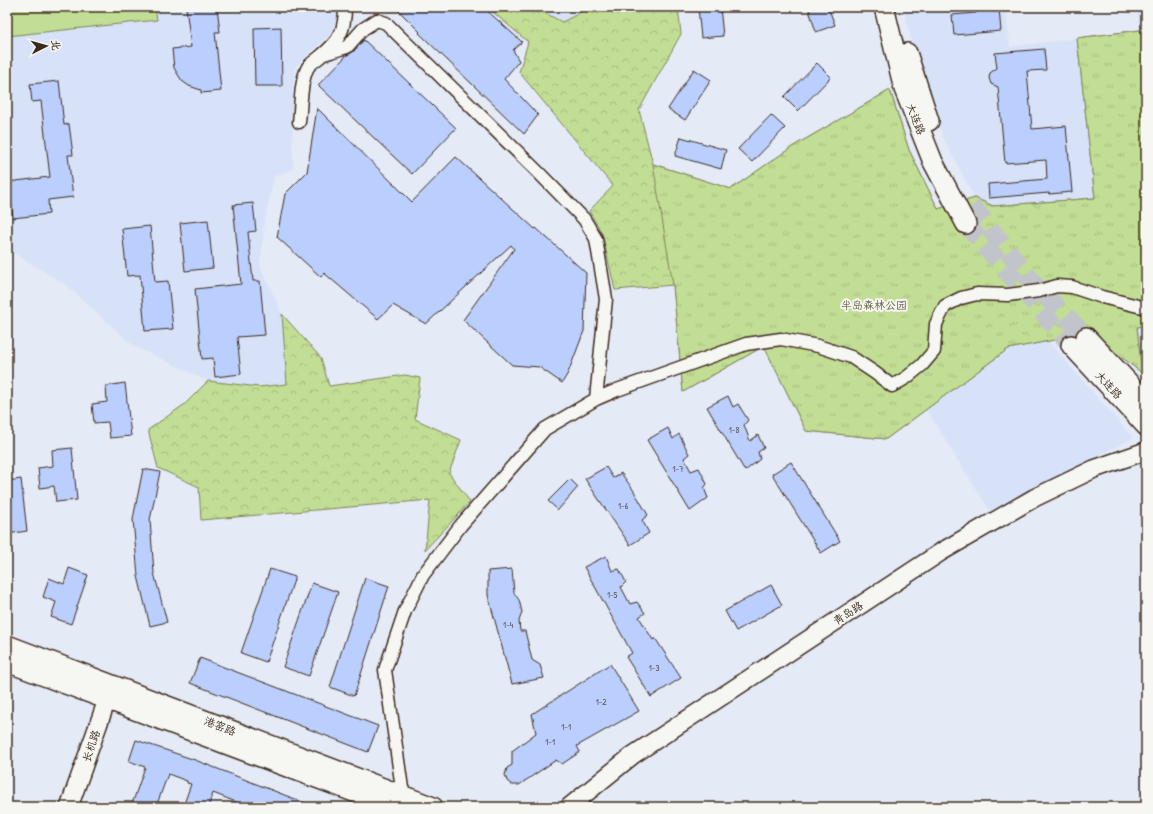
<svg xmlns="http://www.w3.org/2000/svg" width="1153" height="814" font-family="'Patrick Hand','LXGW WenKai TC',sans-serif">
  <defs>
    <pattern id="forest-crowns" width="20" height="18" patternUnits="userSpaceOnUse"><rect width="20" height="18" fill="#c2dd94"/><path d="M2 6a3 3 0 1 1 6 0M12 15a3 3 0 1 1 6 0" fill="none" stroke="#a8be7f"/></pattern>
    <pattern id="park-tufts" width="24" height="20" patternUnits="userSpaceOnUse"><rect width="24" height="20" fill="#c2dd94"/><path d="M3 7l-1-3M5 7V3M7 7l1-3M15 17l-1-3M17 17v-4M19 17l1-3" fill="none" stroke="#a8be7f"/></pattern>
  </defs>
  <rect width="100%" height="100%" fill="#e4eaf6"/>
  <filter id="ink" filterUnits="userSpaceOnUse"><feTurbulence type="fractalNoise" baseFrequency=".025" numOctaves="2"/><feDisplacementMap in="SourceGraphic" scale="8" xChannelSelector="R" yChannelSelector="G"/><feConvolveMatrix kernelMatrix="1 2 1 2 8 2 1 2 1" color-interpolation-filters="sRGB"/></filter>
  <g filter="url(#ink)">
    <path fill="#d7e2f8" d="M7 7H337L338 27 295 67 292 104 293 169 274 176 264 224 260 266 282 314 287 384 259 387 208 381 134 346 66 285 7 249Z
      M534 7H587L576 15 562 22Z
      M903 7H1005L1010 47 1077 38 1095 198 993 206 975 198 945 141 922 84Z
      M1137 7H1146V44L1140 30Z
      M1146 325V390L1144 389 1137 327Z
      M1048 341 1133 438 990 511 926 409 1008 349Z"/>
    <path fill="#c2dd94" stroke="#7e8459" d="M7 7H155L157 20 7 36Z"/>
    <path fill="url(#forest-crowns)" stroke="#7e8459" d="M487 7H534L562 22 576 15 587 7H678L681 34 639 110 653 164 731 189 792 147 890 90 909 150 938 209 975 198 993 206 1095 198 1077 38 1140 30 1146 44V325L1137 327 1142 373 1090 333 1008 349 886 439 806 431 764 346 683 392 673 285 615 290 602 233 589 211 613 186 519 72 528 42Z
      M282 314 321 358 329 386 405 375 420 378 415 419 461 440 449 473 470 502 425 550 430 500 201 520 199 487 158 468 148 430 185 404 208 381 259 387 287 384Z"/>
    <path fill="url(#park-tufts)" stroke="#7e8459" d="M1140 30 1146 44V325L1137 327 1142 373 1090 333 1008 349 886 439 806 431 764 346 683 392 673 285 653 164 731 189 792 147 890 90 909 150 938 209 975 198 993 206 1095 198 1077 38Z"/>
    <path fill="#bacffe" stroke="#3b2a1e" d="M186 7H217L220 32H215L221 91 201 93V90L189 86 182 81 174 68 172 49 191 47Z
      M395 7H483L522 42 513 50 519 61 504 79 538 115 524 134 419 33 420 32Z
      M698 7H720L723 36 701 38Z
      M808 7H828L835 25 816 32Z
      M975 7H994L995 9H999L1001 31 954 35 952 15 976 13Z
      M281 27 282 86H255L254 28Z
      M364 40 456 128 412 174 318 85 347 55 353 52Z
      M1044 49 1046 70 1027 71 1032 129 1066 126 1072 192 1049 194V193L989 198 988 184 1047 179 1046 160 1005 163 998 87 991 84 989 78 990 73 997 68 995 53Z
      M817 63 831 77 798 111 784 97Z
      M694 69 711 80 685 120 668 109Z
      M59 81 64 125 69 124 73 155H68L73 197 48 200 49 214 13 218 11 197H7V182L50 177 41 101 32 102 30 84Z
      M317 108 412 202 456 157 535 229 536 228 586 273 584 331 568 373 562 383 539 367 512 365 463 320 514 249 511 245 426 324 393 305 378 319 324 273 321 277 277 237 285 194 307 172Z
      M771 115 785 128 752 162 738 149Z
      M681 137 726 150 721 169 675 156Z
      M253 203 256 231 248 232 253 281H260L265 335 237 337 241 374 215 377 213 358 202 359 195 289 241 284 233 205Z
      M208 220 213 268 185 271 180 223Z
      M150 226 155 282 168 281 173 329 145 331 140 275 127 276 122 229Z
      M125 383 131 436 110 438 108 422 94 423 92 404 107 402 106 386Z
      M728 396 733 407 738 404 748 420 744 425 750 441 758 435 764 448 758 452 760 459 745 471 707 407Z
      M668 428 673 439 679 434 689 454 684 458 691 471 699 468 707 484 704 488 708 498 690 511 647 440Z
      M72 448 77 500 56 502 54 486 40 488 38 468 53 466 52 450Z
      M791 462 840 541 821 553 772 474Z
      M606 467 613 478 621 473 632 488 648 515 642 520 649 533 630 545 585 479Z
      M143 469 160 472 150 520 154 573 167 622 150 626 138 576 133 519Z
      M21 479 27 531 7 534V481Z
      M570 479 578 487 558 510 548 501Z
      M606 556 612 571 619 569 626 582 621 587 630 604 637 602 645 613 639 617 653 640 655 638 681 678 651 697 626 657 632 653 584 567Z
      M69 568 88 575 71 624 51 617 56 602 43 597 49 578 64 584Z
      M270 569 295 577 266 662 241 653Z
      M512 569 514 593 519 600 522 612 519 621 520 631H525L532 660 540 665 544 678 512 684 488 595V571Z
      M365 578 389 586 354 696 330 687Z
      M312 583 338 592 309 676 283 667Z
      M771 585 782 605 736 631 725 611Z
      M200 658 378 726 368 752 190 683Z
      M610 664 639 711 577 746 580 752 562 764 556 760 519 785H512L507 781 505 775 507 768 512 765V751L536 733 532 714Z
      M136 740 195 760 315 807H249L213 793 208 807H183L191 784 187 783V781L168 774 156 807H131L145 767 129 761Z"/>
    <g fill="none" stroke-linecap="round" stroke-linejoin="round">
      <path stroke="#c2c4cb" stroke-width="19" stroke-dasharray="19 10" stroke-linecap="butt" d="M972 206 1033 283 1086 337
        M966 224 1071 345"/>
      <g stroke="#3b2a1e" stroke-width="15">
        <path id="street" d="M324 54 347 47 363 29 377 20 386 23 539 173 584 219 596 239 606 299 596 399
          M299 122C301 107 300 81 308 67 311 63 318 59 322 55 340 40 345 30 345 7
          M403 795 385 670 405 611 423 575 461 525 545 429 596 399 617 390 746 344 781 339 818 346 851 357 875 373 892 386 906 378 922 365 934 351 936 324 945 306 961 298 977 294 1008 295 1039 291 1057 286 1072 287 1102 297 1146 308"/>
      </g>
      <g stroke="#3b2a1e" stroke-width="20">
        <path id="secondary" d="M69 807 112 686
          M569 807 633 755 941 552 1034 498 1094 469 1146 451"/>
      </g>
      <g stroke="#3b2a1e" stroke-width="22">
        <path id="primary" d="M884 7 904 89 933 162 966 224
          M907 53 929 121
          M1086 337 1146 401
          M1071 345 1146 426
          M7 645 433 807
          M7 662 394 807"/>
      </g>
      <use href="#street" stroke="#f6f6f2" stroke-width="12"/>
      <use href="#secondary" stroke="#f6f6f2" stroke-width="17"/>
      <use href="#primary" stroke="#f6f6f2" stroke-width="19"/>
    </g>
  </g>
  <g text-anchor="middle" stroke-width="4" stroke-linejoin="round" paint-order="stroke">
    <g font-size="9" fill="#5b5356">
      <text x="734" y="433">1-8</text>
      <text x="678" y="472">1-7</text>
      <text x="623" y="509">1-6</text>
      <text x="612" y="598">1-5</text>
      <text x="508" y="628">1-4</text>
      <text x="654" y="671">1-3</text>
      <text x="601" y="705">1-2</text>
      <text x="566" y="730">1-1</text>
      <text x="550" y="745">1-1</text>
    </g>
    <g font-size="11" fill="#3b2a1e" stroke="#f6f6f2">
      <text transform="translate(916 119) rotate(68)" y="4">大连路</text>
      <text transform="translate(1109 385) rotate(47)" y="4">大连路</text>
      <text transform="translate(848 613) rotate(-33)" y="4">青岛路</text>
      <text transform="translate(220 726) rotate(21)" y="4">港窑路</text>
      <text transform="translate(91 746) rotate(-71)" y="4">长机路</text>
    </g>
    <g font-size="11" fill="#5d573c" stroke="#f6f6f2">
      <text x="874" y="309">半岛森林公园</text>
    </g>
  </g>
  <rect width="1153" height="814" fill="none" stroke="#f6f6f2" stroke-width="24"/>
  <rect x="12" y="12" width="1129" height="790" fill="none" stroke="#3b2a1e" stroke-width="1.5" filter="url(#ink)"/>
  <g transform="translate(46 46) rotate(84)" stroke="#f6f6f2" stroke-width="3" paint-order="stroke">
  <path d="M0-3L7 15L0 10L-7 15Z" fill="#3b2a1e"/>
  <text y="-6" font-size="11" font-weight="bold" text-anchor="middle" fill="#3b2a1e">北</text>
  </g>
</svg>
